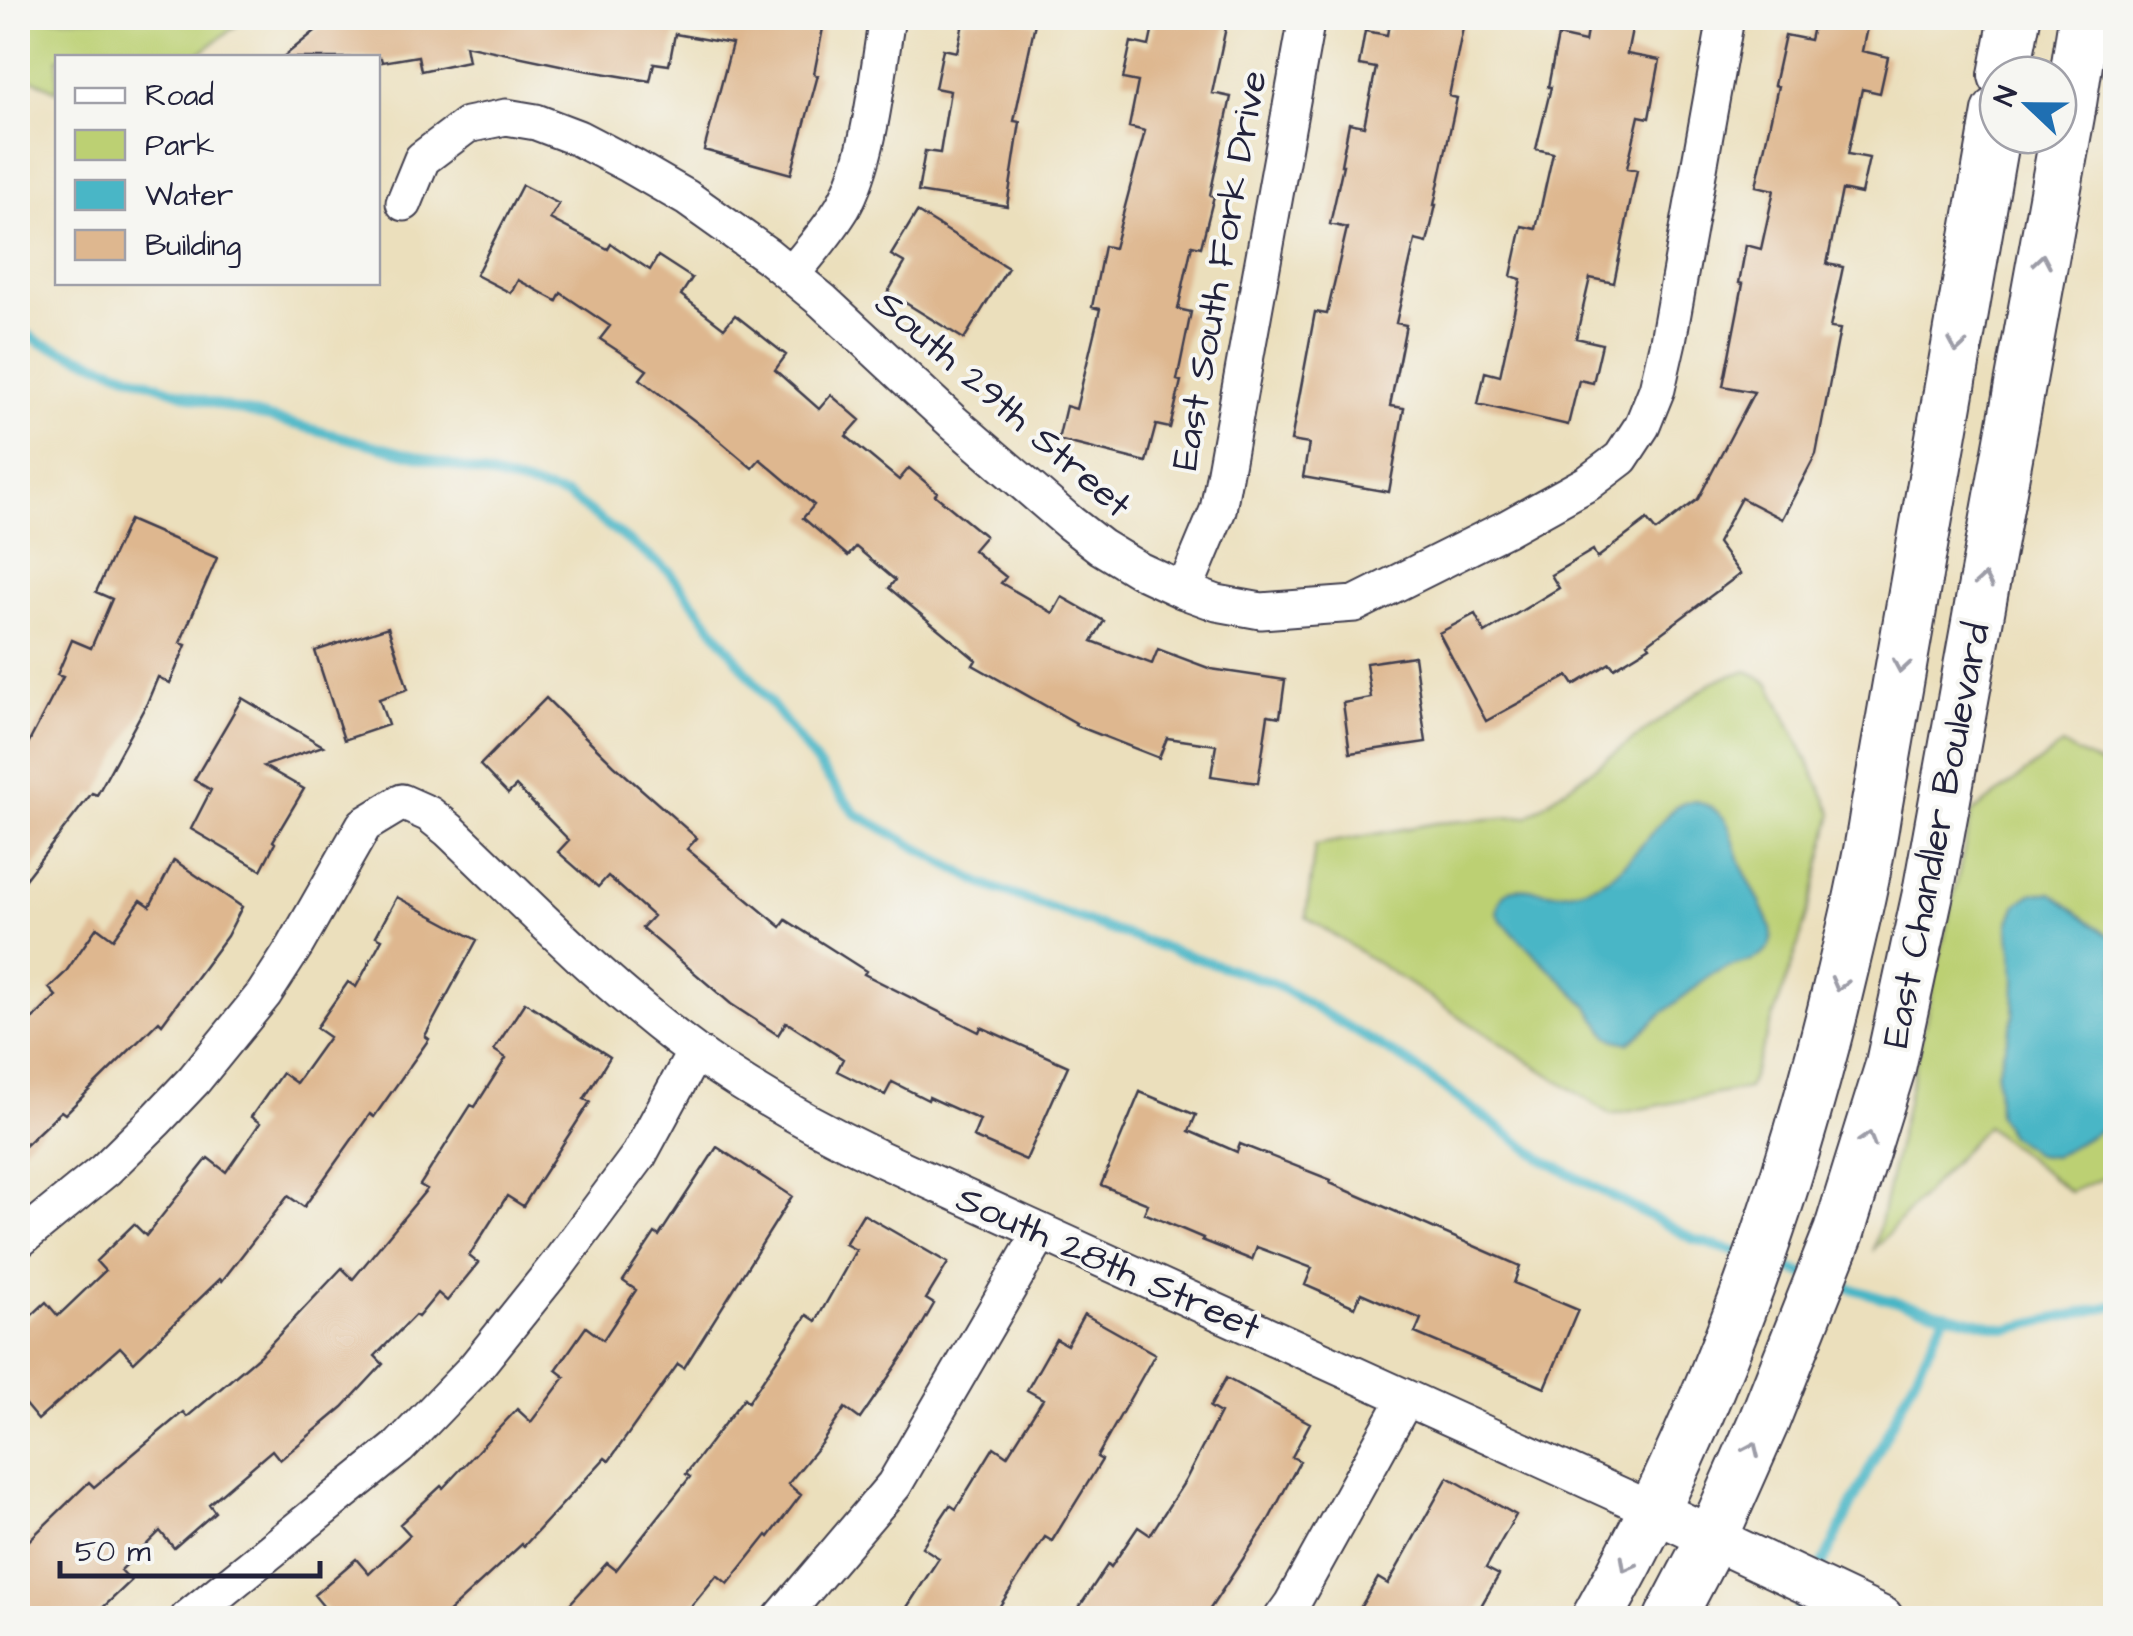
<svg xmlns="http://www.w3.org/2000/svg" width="2133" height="1636" font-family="'Architects Daughter',sans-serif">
  <rect width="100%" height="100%" fill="#f6f6f2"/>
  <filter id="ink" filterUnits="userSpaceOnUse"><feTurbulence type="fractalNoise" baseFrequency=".01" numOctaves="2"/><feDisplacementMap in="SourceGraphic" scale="20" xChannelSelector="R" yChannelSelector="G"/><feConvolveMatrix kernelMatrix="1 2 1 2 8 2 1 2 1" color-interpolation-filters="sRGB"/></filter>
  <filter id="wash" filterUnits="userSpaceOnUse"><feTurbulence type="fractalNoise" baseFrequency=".0048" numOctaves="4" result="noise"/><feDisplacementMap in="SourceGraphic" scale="40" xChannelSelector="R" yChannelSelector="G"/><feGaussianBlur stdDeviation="2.25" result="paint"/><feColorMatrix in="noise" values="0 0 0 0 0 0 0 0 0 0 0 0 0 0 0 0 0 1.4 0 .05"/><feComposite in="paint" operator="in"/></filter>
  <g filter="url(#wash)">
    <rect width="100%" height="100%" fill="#ebdfbc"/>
    <path fill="#bcd073" stroke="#6f7957" stroke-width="2.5" d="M18 18H246L195 57 58 58 57 91 18 72Z
      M1747 670 1770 684 1833 813 1815 888 1793 962 1748 1088 1611 1115 1306 917 1315 845 1436 823 1528 816 1714 681Z
      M2062 745 2115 772V1173L2070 1192 1986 1126 1874 1249 1972 813Z"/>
    <path fill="#49b6c6" stroke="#366c80" stroke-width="2.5" d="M1697 801C1736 816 1728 832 1742 866 1749 883 1772 920 1772 936 1773 962 1734 963 1718 971 1708 975 1701 982 1693 989 1685 996 1677 1001 1669 1008 1655 1019 1643 1033 1628 1043L1616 1040 1607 1035 1589 1007 1503 923 1497 913C1502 874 1533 893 1559 893 1573 892 1584 889 1597 884 1620 874 1638 849 1654 831 1661 822 1671 809 1682 804 1687 801 1692 802 1697 801Z
      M2033 893H2052L2104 933 2115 938V1121L2053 1157 2036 1155 2010 1135 1998 1115 1997 1073 2014 1016 2015 978 2009 924 2017 904Z"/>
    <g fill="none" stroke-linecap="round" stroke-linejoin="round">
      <path stroke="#49b6c6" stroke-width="10" d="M18 328 41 343 197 399 568 496 670 572 855 813 980 883 1114 931 1273 983 1409 1063 1544 1160 1693 1239 1746 1255
        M1772 1263 1808 1275
        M1834 1283 1882 1298 2008 1329 2116 1305
        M1816 1578 1946 1313
        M1795 1618 1809 1593"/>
    </g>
    <g id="blocks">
      <path fill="#deb78f" d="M331 18H825L814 74 818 75 791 174 704 150 732 44 675 34 669 65 654 63 650 81 584 70 465 45 468 61 421 71 418 56 382 62 381 58H282Z
        M964 18H1011L1035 23 1014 121 1020 122 1007 206 918 192 925 151 940 153 950 91 935 88 943 49 957 52Z
        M1155 18H1228L1212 93 1231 97 1210 195 1214 196 1201 247 1192 245 1178 309 1191 312 1177 380 1181 381 1170 428 1156 425 1146 462 1058 440 1066 406 1076 409 1100 309 1092 307 1104 246 1114 248 1145 131 1129 127 1138 82 1123 79 1131 42 1149 46Z
        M1390 18H1465L1449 96 1457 98 1434 205H1436L1427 243 1415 240 1396 323 1406 325 1390 406 1404 408 1389 492 1303 477 1309 444 1291 441 1315 312 1327 314 1347 228 1330 224 1343 165H1341L1349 123 1364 126 1376 68 1359 65 1365 31 1387 35Z
        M1815 18H1869L1862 51 1888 57 1880 93 1862 89 1848 154 1869 158 1861 194 1842 190 1827 264 1843 267 1830 328 1840 329 1816 454 1782 519 1741 498 1717 543 1740 574 1648 643 1650 646 1614 668 1610 663 1574 685 1568 676 1486 721 1439 633 1475 614 1485 633 1559 588 1551 575 1593 550 1597 558 1647 520 1656 531 1698 499 1754 392 1723 386 1743 284 1739 283 1746 245 1761 249 1774 190 1756 186 1778 86 1774 85 1785 35 1810 40Z
        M1589 20 1632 29 1627 54 1660 60 1649 118 1639 116 1627 168 1637 170 1614 283 1590 278 1576 338 1602 344 1593 383 1579 380 1568 425 1478 404 1485 372 1500 376 1521 279 1511 276 1522 226 1536 229 1553 153 1536 149 1551 87H1548L1558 36 1585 42Z
        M522 185 559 204 550 219 608 249 611 244 650 270 658 256 692 278 681 295 724 328 735 315 786 355 775 370 819 409 831 395 860 420 846 436 899 480 909 468 937 492 935 495 985 536 973 550 1006 577 1001 583 1053 613 1062 597 1104 621 1092 641 1152 664 1158 649 1211 669 1285 680 1280 717 1268 715 1258 783 1211 776 1216 745 1167 738 1159 758 1075 725 1076 723 973 665 976 660 889 588 895 580 856 547 848 556 803 518 814 505 760 459 752 468 712 434 640 379 647 370 600 339 610 326 561 293 557 301 518 280 511 293 476 275Z
        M917 212 1008 268 964 339 888 292 905 263 891 255Z
        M129 520 217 558 180 643 186 645 170 683 158 677 147 703 97 795 92 793 18 888V763L63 677 57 675 72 640 91 648 112 599 96 592Z
        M388 627 408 689 379 699 388 725 344 740 315 651Z
        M1414 656 1426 742 1350 753 1343 703 1371 698 1366 663Z
        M242 698 323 746 264 766 304 789 273 841 275 843 261 870 191 829 211 790 194 780Z
        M546 698 614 765 697 838 687 849 781 927 786 920 866 971 864 974 979 1032 981 1027 1068 1066 1026 1160 973 1137 980 1120 929 1097 928 1100 892 1082 885 1095 837 1071 843 1059 786 1022 778 1035 731 1004 642 928 653 916 608 876 598 887 558 852 569 840 516 786 508 794 480 765Z
        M174 860 242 907 227 936 162 1024 159 1021 65 1114 61 1111 18 1152V1034L56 996 49 988 65 973 97 927 113 939 141 900 150 906Z
        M397 897 477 940 425 1036 429 1039 374 1117 370 1114 304 1207 288 1196 222 1281 220 1279 134 1362 120 1347 38 1420 18 1396V1328L46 1302 58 1316 105 1271 96 1261 134 1224 146 1236 208 1158 226 1172 260 1123 251 1117 282 1073 296 1083 329 1037 316 1028 348 982 356 987 382 939 376 936Z
        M525 1002 610 1057 584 1099 590 1102 523 1206 507 1196 469 1256 478 1263 447 1301 438 1293 418 1317 415 1315 375 1356 383 1364 343 1407 280 1460 272 1450 209 1504 215 1512 174 1548 160 1531 121 1570 131 1581 92 1618H18V1551L89 1482 94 1487 183 1412 187 1417 259 1356 342 1268 353 1279 427 1189 420 1185 471 1105 475 1107 506 1058 494 1050Z
        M1140 1092 1196 1115 1189 1131 1237 1152 1240 1144 1331 1180 1330 1183 1520 1266 1514 1283 1578 1310 1545 1388 1415 1333 1421 1319 1361 1293 1355 1307 1305 1285 1312 1268 1257 1247 1252 1260 1202 1240 1203 1238 1144 1213 1148 1204 1101 1185Z
        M717 1147 792 1196 684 1368 678 1364 609 1461 605 1458 524 1546 522 1544 442 1618H333L314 1595 356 1559 369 1574 410 1535 400 1524 441 1486 443 1488 517 1409 531 1422 565 1377 556 1370 586 1327 603 1340 636 1290 623 1281 655 1233 659 1236Z
        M863 1214 948 1263 926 1299 934 1304 911 1344 860 1419 845 1408 823 1441 788 1484 801 1495 769 1537 767 1535 728 1584 717 1575 682 1618H557L607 1563 616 1570 690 1477 686 1474 744 1398 748 1402 807 1315 816 1321 856 1250 845 1244Z
        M1084 1314 1155 1354 1097 1457 1102 1460 1052 1541 1045 1537 992 1618H900L939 1558 922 1547 950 1505 956 1509 994 1447 1007 1456 1043 1399 1027 1390 1056 1339 1067 1345Z
        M1226 1378 1310 1423 1292 1457 1300 1461 1268 1521 1204 1618H1072L1108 1564 1111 1567 1138 1527 1150 1535 1185 1481 1220 1413 1210 1407Z
        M1448 1477 1516 1515 1486 1568 1499 1575 1474 1618H1354L1378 1578 1388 1584Z"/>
    </g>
  </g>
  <g filter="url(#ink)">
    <use href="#blocks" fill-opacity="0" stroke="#403e4e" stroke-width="2.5"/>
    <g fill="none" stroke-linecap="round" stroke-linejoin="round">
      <g stroke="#403e4e" stroke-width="39">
        <path id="minor" d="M404 203 422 159 467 125 506 117 536 122 578 138 630 165 687 198 767 255 823 301 954 423 1070 523 1101 547 1139 570 1184 591 1217 603 1261 611 1355 604 1507 528 1588 483 1621 458 1642 426 1657 389 1668 341 1726 18
          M791 275C809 253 828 232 843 207 871 157 877 74 887 18
          M1184 591 1218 510 1307 18
          M18 1241 105 1170 156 1120 194 1080 264 994 295 946 364 825 402 802 429 814 449 830C528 905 605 986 694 1051 753 1093 814 1127 879 1158L1655 1511
          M188 1618 399 1447 475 1368 559 1263 639 1155 695 1052
          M781 1618 894 1485 1041 1232
          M1282 1618 1292 1604 1406 1398"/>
      </g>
      <g stroke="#403e4e" stroke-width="46">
        <path id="tertiary" d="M1655 1511 1882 1618"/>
      </g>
      <g stroke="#403e4e" stroke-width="54">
        <path id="secondary" d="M2004 75 2015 18
          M1597 1618C1705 1428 1780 1222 1833 1010 1849 943 1866 877 1876 809L1998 112
          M1670 1618 1712 1538 1764 1421 1839 1232 1890 1068 1928 893 2070 110 2084 18"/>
      </g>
      <use href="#minor" stroke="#fff" stroke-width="35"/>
      <use href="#tertiary" stroke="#fff" stroke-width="42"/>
      <use href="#secondary" stroke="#fff" stroke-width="50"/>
    </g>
    <defs><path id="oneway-chevron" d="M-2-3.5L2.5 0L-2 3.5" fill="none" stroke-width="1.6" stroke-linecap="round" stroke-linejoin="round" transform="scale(2.5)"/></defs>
    <g stroke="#9c9ca7">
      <use href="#oneway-chevron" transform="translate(2042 261) rotate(-80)"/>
      <use href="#oneway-chevron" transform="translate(1957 346) rotate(100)"/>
      <use href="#oneway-chevron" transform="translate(1984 581) rotate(-80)"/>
      <use href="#oneway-chevron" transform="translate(1901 666) rotate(100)"/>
      <use href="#oneway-chevron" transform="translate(1839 984) rotate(104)"/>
      <use href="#oneway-chevron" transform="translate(1868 1139) rotate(-73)"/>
      <use href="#oneway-chevron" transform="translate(1752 1449) rotate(-66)"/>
      <use href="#oneway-chevron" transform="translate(1627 1565) rotate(118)"/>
    </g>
  </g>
  <g text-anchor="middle" stroke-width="8" stroke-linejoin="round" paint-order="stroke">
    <g font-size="38" fill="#22223b" stroke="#f6f6f2">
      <text transform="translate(1218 270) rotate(-80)" y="13">East South Fork Drive</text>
      <text transform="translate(1004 403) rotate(41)" y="13">South 29th Street</text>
      <text transform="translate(1935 835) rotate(-79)" y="13">East Chandler Boulevard</text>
      <text transform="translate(1109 1262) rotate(24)" y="13">South 28th Street</text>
    </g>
  </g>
  <rect width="2133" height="1636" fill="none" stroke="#f6f6f2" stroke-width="60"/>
  <rect x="55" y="55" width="325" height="230" fill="#f6f6f2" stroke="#a1a1a9" stroke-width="2.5"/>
  <rect x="75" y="88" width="50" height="15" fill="#ffffff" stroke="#a1a1a9" stroke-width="2.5"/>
  <text x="145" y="105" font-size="30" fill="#22223b">Road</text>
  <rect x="75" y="130" width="50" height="30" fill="#bcd073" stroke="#a1a1a9" stroke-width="2.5"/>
  <text x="145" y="155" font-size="30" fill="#22223b">Park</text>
  <rect x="75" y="180" width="50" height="30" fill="#49b6c6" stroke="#a1a1a9" stroke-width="2.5"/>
  <text x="145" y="205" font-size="30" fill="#22223b">Water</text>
  <rect x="75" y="230" width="50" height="30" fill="#deb78f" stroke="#a1a1a9" stroke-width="2.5"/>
  <text x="145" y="255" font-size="30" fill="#22223b">Building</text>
  <g transform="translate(2028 105) rotate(292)"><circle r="48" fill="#f6f6f2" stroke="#a1a1a9" stroke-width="2.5"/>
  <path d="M0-8L18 38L0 25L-18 38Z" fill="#1f6fb2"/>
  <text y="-15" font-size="28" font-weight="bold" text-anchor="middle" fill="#22223b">N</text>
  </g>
  <path d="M60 1561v15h260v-15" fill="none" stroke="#22223b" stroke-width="5"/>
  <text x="75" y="1561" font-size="30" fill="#22223b" stroke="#f6f6f2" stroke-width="8" paint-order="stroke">50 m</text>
</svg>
